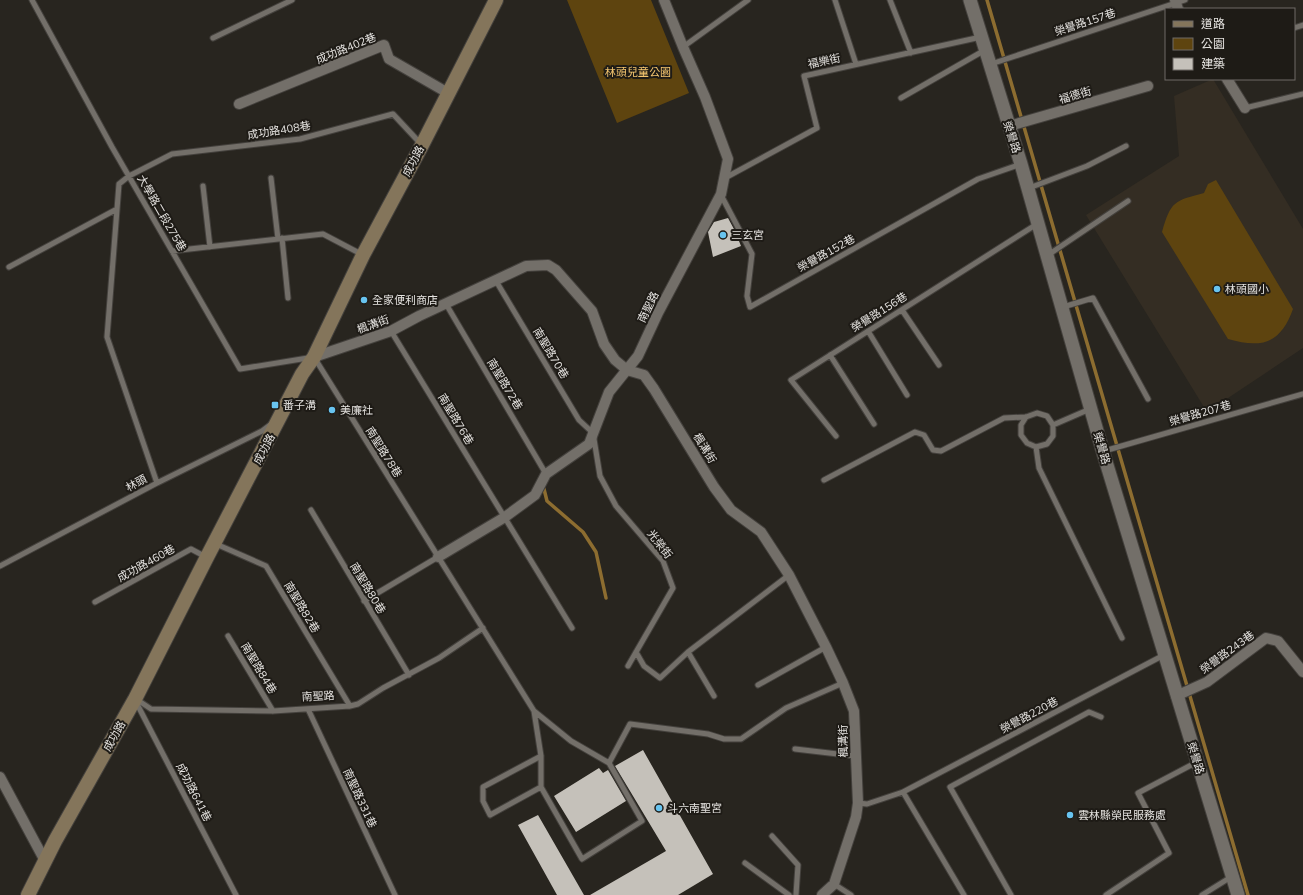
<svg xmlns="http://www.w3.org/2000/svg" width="1303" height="895" font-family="Mulish,'Noto Sans TC',sans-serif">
  <rect width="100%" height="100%" fill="#28251f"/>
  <path fill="#342d23" d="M1213 79 1303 229V348L1207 412 1086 215 1179 156 1174 96Z"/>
  <path fill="#5e440f" d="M567 0H651L689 93 617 123Z
    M1216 180 1293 309C1281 343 1262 349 1228 339L1162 232C1171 201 1174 201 1204 193L1208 184Z"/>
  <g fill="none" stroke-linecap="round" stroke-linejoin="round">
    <path stroke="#8d6d30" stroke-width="3.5" d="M987 0 1248 895
      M544 489 547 501 583 532 596 552 606 598"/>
  </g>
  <path fill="#c5c1ba" d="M728 218 735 231 741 246 713 257 708 232 714 222Z
    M643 750 713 874 678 895H590L666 851 615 766Z
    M599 768 603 773 608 770 626 801 576 832 554 796Z
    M538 815 584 895H557L518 825Z"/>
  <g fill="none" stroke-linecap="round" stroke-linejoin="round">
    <g stroke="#44413d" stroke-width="7">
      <path id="service" d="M32 0 112 147 240 369 314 357 534 711 571 741 609 763 642 821 582 859 541 787V756L534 711
        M835 0 856 64
        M890 0 911 53
        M1294 28 1303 25
        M213 38 292 0
        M683 47 748 0
        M991 64 1185 0
        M901 98 985 50
        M1245 108 1303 94
        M271 178 278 239
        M725 178 817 128 804 76 981 37
        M203 186 210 247
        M1029 188 1087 166 1126 146
        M721 195 752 254 747 296 750 307 978 179 1021 164
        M282 238 288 298
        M172 251 323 234 363 255
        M1048 255 1128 201
        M9 267 117 209
        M496 281 579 420 593 433 600 476 616 506 663 561 673 588 628 666
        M446 304 546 474
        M1063 307 1093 298 1148 399
        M902 310 939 365
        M391 331 572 628
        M868 331 907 395
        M830 355 874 424
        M1053 425 1090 409
        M836 436 791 380 1037 224
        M1036 447 1039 468 1122 638
        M1104 451 1303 394
        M824 480 915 432 924 435 933 450 941 451 1004 418 1026 417 1037 413 1047 416 1053 425V436L1047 444 1036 447 1027 443 1021 435V425L1026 417
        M157 483 107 337 119 184 129 176 172 154 300 139 393 114 421 144
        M311 510 409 675
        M216 544 266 566 350 706
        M0 566 157 483 262 431 270 425
        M364 601 438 557
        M95 602 191 549 206 557
        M228 636 273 711
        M636 652 644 666 660 678 688 652 789 575
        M688 652 714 696
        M758 685 826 647
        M136 699 151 709 273 711 350 706 358 704 383 688 439 658 483 628
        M136 702 236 895
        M308 709 395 895
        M795 749 855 756
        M541 756 483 787V801L490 815 541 787
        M609 763 630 724 708 734 724 739H741L786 708 843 683
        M903 792 964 895
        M858 803 867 804 903 792 1164 655
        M772 836 798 865 796 895
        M745 863 789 895
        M834 884 851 895
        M1011 895 950 787 1089 712 1101 717
        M1106 895 1169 853 1138 793 1197 762
        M1202 895 1231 877"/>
    </g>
    <g stroke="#44413d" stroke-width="12">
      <path id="minor" d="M1175 0 1178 9
        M1227 79 1245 108
        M239 104 384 45 389 59 448 93
        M1009 126 1148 86
        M314 357 391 331 419 316 526 266 548 265 556 270 592 311 604 344 615 360 627 370 644 375 654 389 714 487 731 510 761 532 789 575 826 647 843 683 854 711 858 803 856 817 834 884 822 895
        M438 557 505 517 535 495 546 474 589 444 609 392 638 356 658 313 721 194 728 159 705 97 683 47 664 0
        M1176 696 1207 682 1266 638 1278 641 1303 672
        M0 777 45 861"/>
    </g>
    <g stroke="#44413d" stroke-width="15">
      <path id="tertiary" d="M970 0 1021 164 1103 452 1238 895"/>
    </g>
    <g stroke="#44413d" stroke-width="16">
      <path id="secondary" d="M28 895 55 841 135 699 207 557 302 374 314 357 363 255 422 145 496 0"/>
    </g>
    <use href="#service" stroke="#736f69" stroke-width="5"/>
    <use href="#minor" stroke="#736f69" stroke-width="10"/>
    <use href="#tertiary" stroke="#736f69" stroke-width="13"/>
    <use href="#secondary" stroke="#84755b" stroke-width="14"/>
  </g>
  <g fill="#68c4f0" stroke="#1e1b16" stroke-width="1.5">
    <circle cx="723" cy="235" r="4"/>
    <circle cx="1217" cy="289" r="4"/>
    <circle cx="364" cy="300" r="4"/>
    <rect x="271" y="401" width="8" height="8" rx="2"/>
    <circle cx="332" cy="410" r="4"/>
    <circle cx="659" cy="808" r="4"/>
    <circle cx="1070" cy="815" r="4"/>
  </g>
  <g text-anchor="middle" stroke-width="4" stroke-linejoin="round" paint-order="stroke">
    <g font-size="11" fill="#e5e3e0" stroke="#1e1b16">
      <text transform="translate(1085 22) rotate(-18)" y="4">榮譽路157巷</text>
      <text transform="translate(346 48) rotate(-22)" y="4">成功路402巷</text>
      <text transform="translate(824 61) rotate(-12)" y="4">福樂街</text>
      <text transform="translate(1075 95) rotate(-16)" y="4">福德街</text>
      <text transform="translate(279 130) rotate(-9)" y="4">成功路408巷</text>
      <text transform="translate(1012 137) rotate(72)" y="4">榮譽路</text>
      <text transform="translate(413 161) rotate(-62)" y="4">成功路</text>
      <text transform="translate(162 213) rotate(60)" y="4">大學路二段275巷</text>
      <text transform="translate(826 253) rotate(-29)" y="4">榮譽路152巷</text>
      <text transform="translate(648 307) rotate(-64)" y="4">南聖路</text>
      <text transform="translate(879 312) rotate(-32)" y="4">榮譽路156巷</text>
      <text transform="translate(373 324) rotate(-20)" y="4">楓溝街</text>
      <text transform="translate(551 353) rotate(59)" y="4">南聖路70巷</text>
      <text transform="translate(505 384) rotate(59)" y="4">南聖路72巷</text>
      <text transform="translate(1200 413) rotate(-16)" y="4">榮譽路207巷</text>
      <text transform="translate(456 419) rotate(59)" y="4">南聖路76巷</text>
      <text transform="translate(705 448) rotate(59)" y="4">楓溝街</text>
      <text transform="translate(1102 448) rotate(74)" y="4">榮譽路</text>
      <text transform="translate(264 449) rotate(-62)" y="4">成功路</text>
      <text transform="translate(384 452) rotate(58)" y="4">南聖路78巷</text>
      <text transform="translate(136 483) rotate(-28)" y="4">林頭</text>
      <text transform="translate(660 544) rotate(52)" y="4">光榮街</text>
      <text transform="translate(146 563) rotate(-29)" y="4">成功路460巷</text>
      <text transform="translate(368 588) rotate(59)" y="4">南聖路80巷</text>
      <text transform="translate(302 607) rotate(59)" y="4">南聖路82巷</text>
      <text transform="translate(1227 652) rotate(-36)" y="4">榮譽路243巷</text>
      <text transform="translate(259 668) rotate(59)" y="4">南聖路84巷</text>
      <text transform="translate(318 696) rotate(-3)" y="4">南聖路</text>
      <text transform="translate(1029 715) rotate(-28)" y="4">榮譽路220巷</text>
      <text transform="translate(114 736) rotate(-61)" y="4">成功路</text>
      <text transform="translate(843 741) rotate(-91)" y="4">楓溝街</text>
      <text transform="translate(1196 758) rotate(73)" y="4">榮譽路</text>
      <text transform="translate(194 792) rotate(63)" y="4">成功路641巷</text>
      <text transform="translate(360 798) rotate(65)" y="4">南聖路331巷</text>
    </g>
    <g font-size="11" fill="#f6c770" stroke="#1e1b16">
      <text x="638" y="76">林頭兒童公園</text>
    </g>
    <g font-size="11" fill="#e5e3e0" stroke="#1e1b16" text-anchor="start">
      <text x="731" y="239">三玄宮</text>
      <text x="1225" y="293">林頭國小</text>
      <text x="372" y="304">全家便利商店</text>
      <text x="283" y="409">番子溝</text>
      <text x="340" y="414">美廉社</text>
      <text x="667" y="812">斗六南聖宮</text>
      <text x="1078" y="819">雲林縣榮民服務處</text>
    </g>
  </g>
  <rect x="1165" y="8" width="130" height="72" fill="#1e1b16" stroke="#6e6b67"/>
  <rect x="1173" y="21" width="20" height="6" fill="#84755b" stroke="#6e6b67"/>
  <text x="1201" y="28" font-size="12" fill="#e5e3e0">道路</text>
  <rect x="1173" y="38" width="20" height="12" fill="#5e440f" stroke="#6e6b67"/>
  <text x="1201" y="48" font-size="12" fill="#e5e3e0">公園</text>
  <rect x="1173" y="58" width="20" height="12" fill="#c5c1ba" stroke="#6e6b67"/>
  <text x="1201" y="68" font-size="12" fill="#e5e3e0">建築</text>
</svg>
